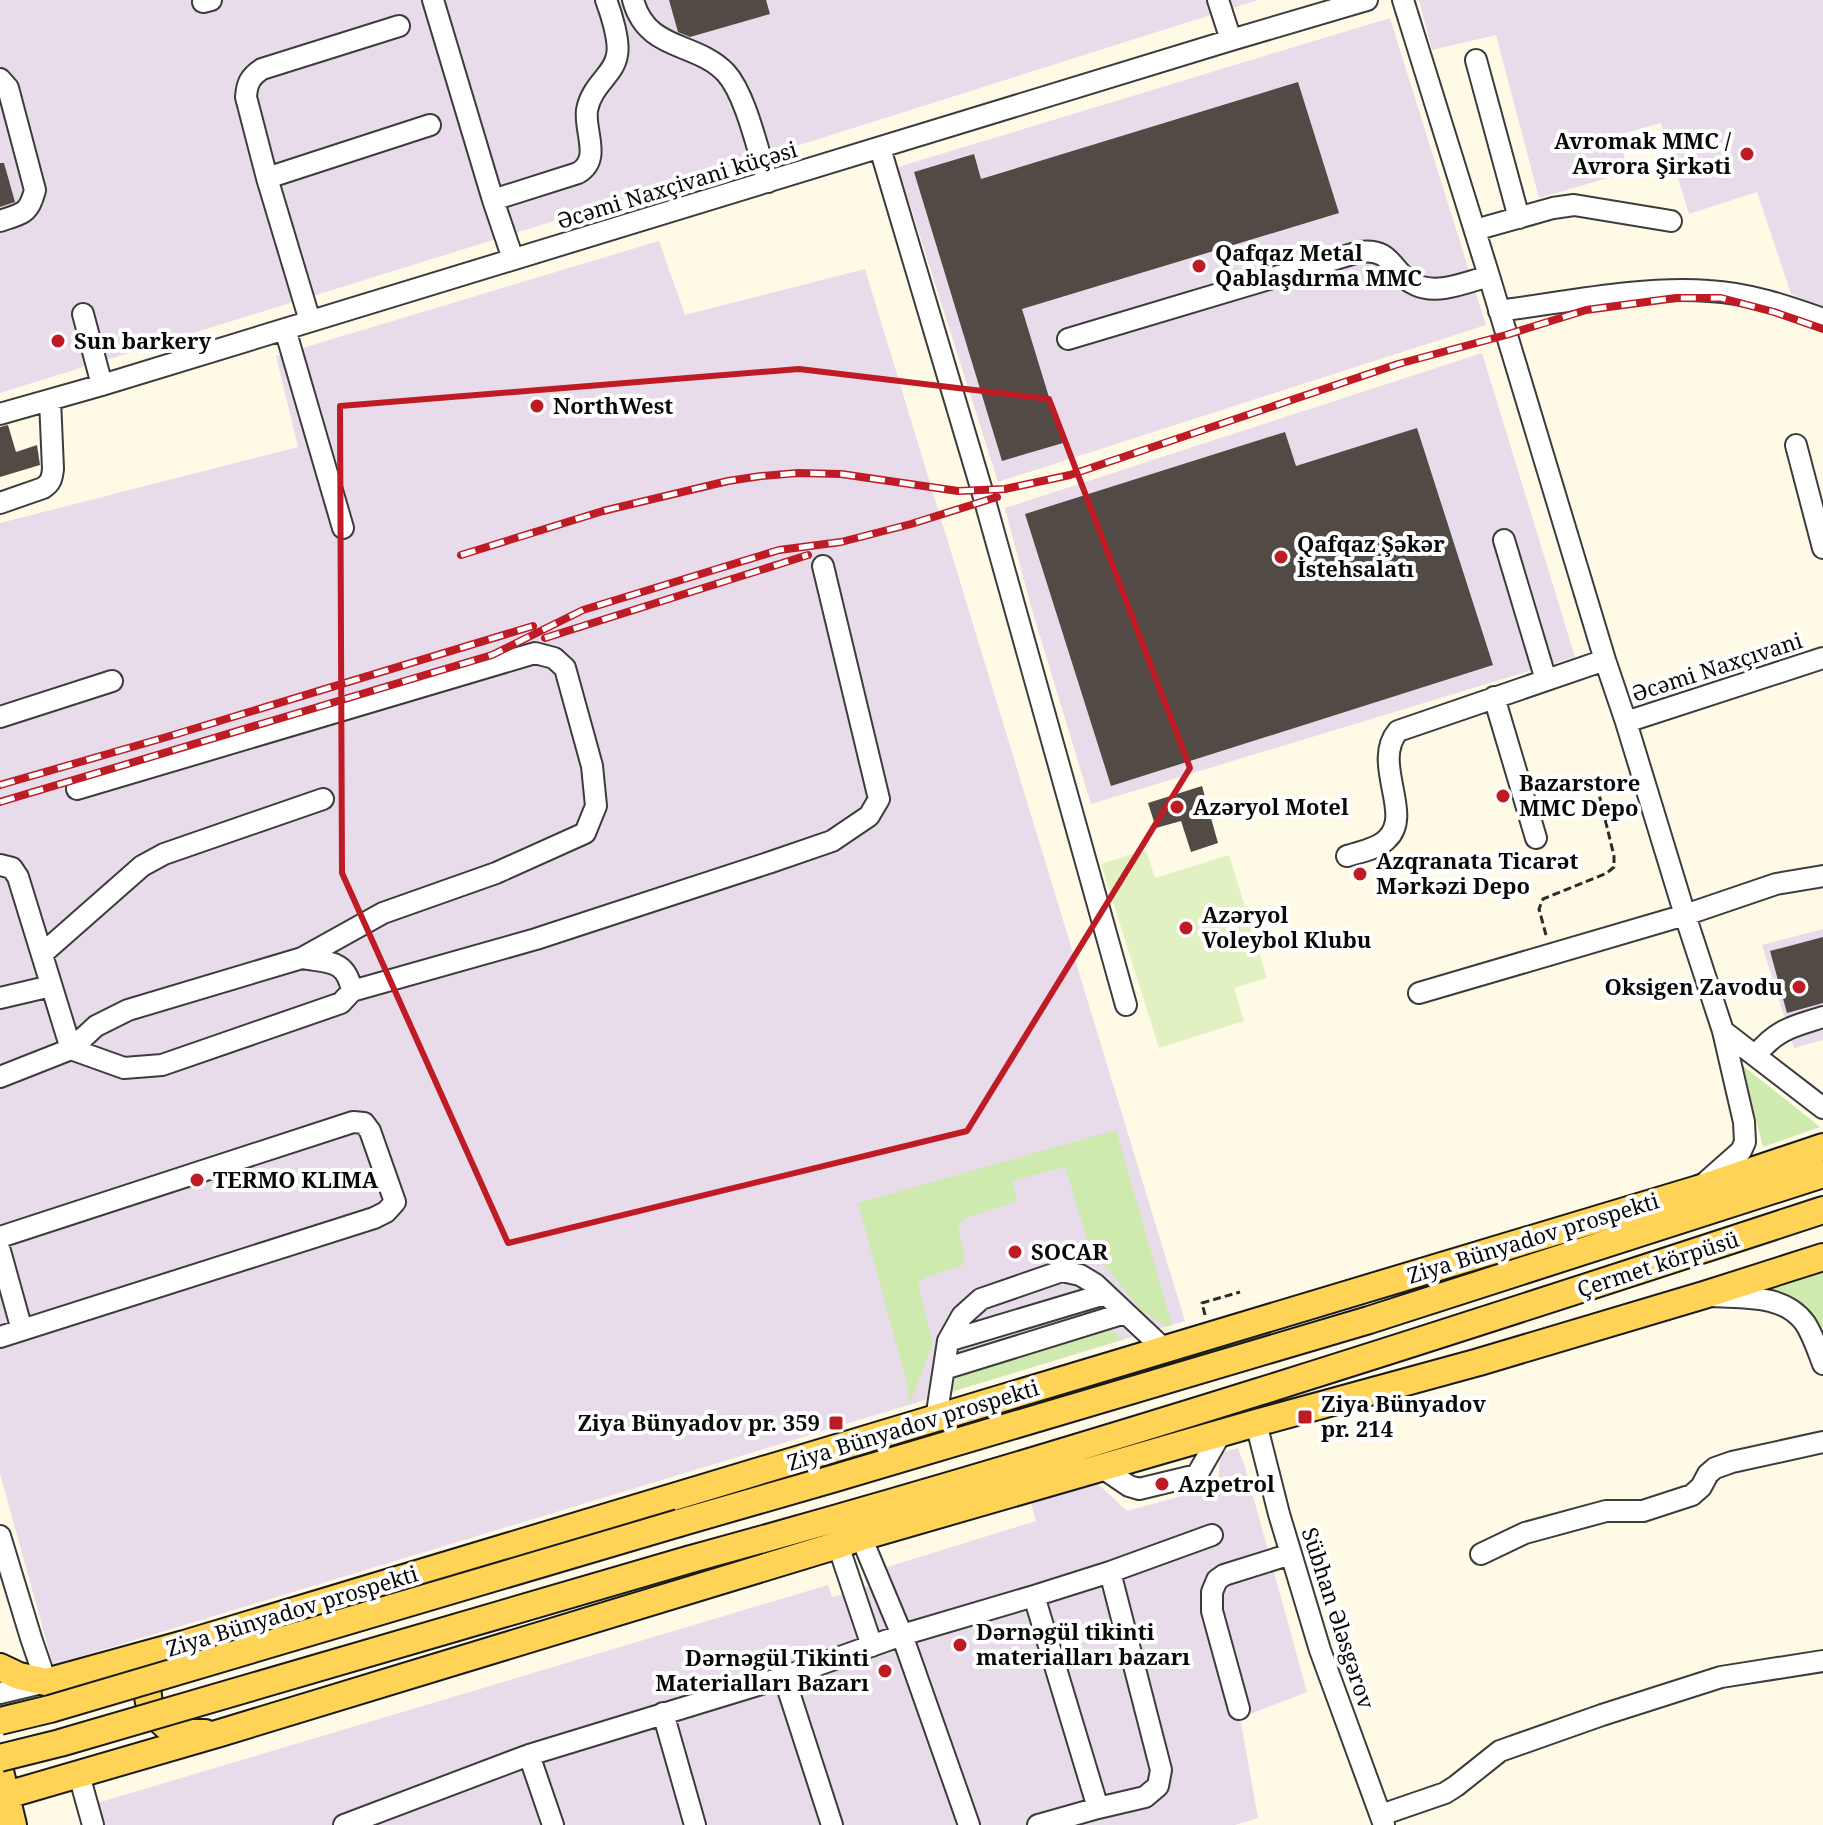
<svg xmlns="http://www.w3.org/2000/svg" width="1823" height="1825" font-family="'Noto Serif',serif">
  <rect width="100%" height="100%" fill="#fffae6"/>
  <path fill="#e8dcea" d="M0 0H1258L825 137 0 393Z
    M1419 0H1823V308L1791 294 1757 192 1689 214 1661 123 1618 135 1629 172 1539 198 1496 35 1432 50Z
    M1390 18 1486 325 998 482 898 167Z
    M659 241 685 315 865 269 1185 1321 53 1665 0 1474V523L298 447 276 356Z
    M1482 353 1575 657 1091 804 1031 607 1005 508Z
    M1823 929V1040L1794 1048 1762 945Z
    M1238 1448 1245 1467 1307 1692 1240 1718 1258 1818 1235 1825H100L94 1804 828 1585 832 1597 885 1581 881 1569 1036 1521 1031 1503 1098 1484 1127 1511 1218 1486 1220 1453Z"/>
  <path fill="#ceeaae" d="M1742 1065 1820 1127 1763 1147Z
    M1116 1130 1172 1325 1166 1327 1141 1310 1089 1246 1065 1167 1012 1181 1017 1201 963 1219 958 1227 965 1260 963 1265 924 1278 918 1285 933 1344 909 1405 908 1387 858 1203Z
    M1823 1269V1340C1804 1304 1802 1296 1759 1288Z
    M1109 1329 1124 1339 950 1392 960 1374Z"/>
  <path fill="#e1f1c1" d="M1146 850 1155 878 1229 855 1267 978 1234 988 1244 1021 1159 1048 1101 864Z"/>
  <path fill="#524a45" d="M669 0H766L770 14 690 37 678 32Z
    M1298 82 1339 213 1022 309 1063 443 1002 461 914 172 974 154 981 179Z
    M0 163H4L15 202 0 207Z
    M8 425 16 452 37 445 40 465 0 477V427Z
    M1417 428 1493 665 1111 786 1025 514 1285 432 1296 466Z
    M1202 786 1218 843 1191 852 1181 821 1156 828 1148 803Z
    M1823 937V1003L1787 1013 1770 951Z"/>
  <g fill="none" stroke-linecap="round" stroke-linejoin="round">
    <g stroke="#3c3c3c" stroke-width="24">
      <path id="minor" d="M433 0 493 200 513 259
        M633 0C647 52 696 41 726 73 746 95 758 152 768 182
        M1218 0 1231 40
        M1403 0 1489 276 1605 660 1626 722 1685 915 1723 1031 1744 1122 1745 1142 1741 1151 1707 1181
        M203 2 211 0
        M1476 60 1519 218
        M0 79 8 88 35 190C29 214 23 213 0 221
        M880 148 985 501 1126 1005
        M267 178 430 125
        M493 200 578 173C602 159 584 132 587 110 592 84 614 75 617 55 620 41 611 13 606 0
        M1475 230 1553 208 1574 205 1671 221
        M1499 311C1567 302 1641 286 1709 291 1748 293 1787 306 1823 319
        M83 314 102 385
        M310 321 267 178 246 97C247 83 250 77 262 69L399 26
        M285 329 343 528
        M1068 339 1359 252C1394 247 1391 274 1416 285 1438 295 1467 282 1489 276
        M0 414 102 385 1231 40 1367 0
        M1796 445 1823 548
        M0 503 43 488C51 483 52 478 53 469L50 400
        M1504 540 1546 680
        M1494 697 1536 838
        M0 717 112 681
        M1626 722 1823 658
        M77 789 535 653 554 658 565 668 592 766 596 806 585 833 496 873 383 913 302 958
        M1347 856C1359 852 1378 849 1387 839 1414 814 1371 763 1398 731L1605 660
        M0 865 12 868 18 877 71 1049 0 1077
        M42 954 142 866 164 854 323 799
        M302 958C329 963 346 959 352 991L341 1003 162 1065 124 1068 71 1049 96 1026 128 1010Z
        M352 991 536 939 771 862 832 841 869 816 879 799 823 566
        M1419 993 1685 915 1776 884 1823 876
        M0 998 51 986
        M1723 1031 1823 1108
        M1756 1055C1777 1029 1792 1027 1823 1017
        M0 1237 353 1122 364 1123 370 1131 395 1202 386 1212 374 1218 0 1337
        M0 1251 22 1330
        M1712 1296C1744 1298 1784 1294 1805 1323 1813 1335 1818 1351 1823 1364
        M948 1341 1105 1294
        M944 1369 1125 1313
        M936 1419 948 1341 962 1316 981 1299 1062 1271 1080 1275 1095 1284 1164 1349
        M1256 1423 1279 1514 1320 1650 1384 1825
        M1101 1467 1129 1486 1139 1489 1197 1475 1221 1433
        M0 1536 31 1638 46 1682 0 1693
        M861 1537 902 1635 969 1825
        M838 1545 872 1646
        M1481 1554 1525 1533 1606 1511H1643L1692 1495 1701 1487 1708 1474 1715 1468 1732 1462 1823 1442
        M1034 1596 1098 1808
        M784 1677 832 1825
        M1239 1709 1212 1611V1592L1217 1580 1224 1575 1291 1554
        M663 1713 695 1825
        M529 1755 553 1825
        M79 1775 93 1825
        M1381 1815 1445 1793 1456 1786 1500 1751 1602 1715 1721 1677 1823 1661
        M344 1825 529 1755 784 1677 902 1635 1034 1596 1110 1572 1212 1535
        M1038 1825 1098 1808 1145 1797 1158 1786 1161 1770 1110 1572"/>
    </g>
    <g stroke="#1a1a1a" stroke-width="30">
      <path id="major" d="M679 1523 832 1479 1369 1320 1823 1174
        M691 1559C1072 1455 1448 1333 1823 1210
        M159 1663C144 1682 143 1705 162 1722 164 1724 169 1729 172 1730 182 1734 194 1733 205 1733
        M0 1667 19 1676 46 1682 184 1644 1698 1189 1823 1147
        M0 1771 13 1825
        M0 1797 220 1733 838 1545 861 1537 1256 1423 1479 1362 1704 1295 1823 1257"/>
    </g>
    <path stroke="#2b2b2b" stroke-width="3" stroke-dasharray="8 4" stroke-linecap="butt" d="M1546 935 1539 909 1543 899 1607 873 1614 867V856L1599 794
      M1205 1315 1202 1303 1240 1292"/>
    <use href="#minor" stroke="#fff" stroke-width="20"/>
    <use href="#major" stroke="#ffd456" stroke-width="26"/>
    <g stroke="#bf1b25" stroke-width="8">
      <path id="rail" d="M461 555 603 511 728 481 761 476 798 473 841 474 958 491 1005 489 1070 475 1398 364 1506 335 1586 310 1676 298H1721L1774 312 1823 329
        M545 638 808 555
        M0 785 170 736 533 626
        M0 802 492 655 583 610 779 550 841 542 911 524 997 497"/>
    </g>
    <use href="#rail" stroke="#fff" stroke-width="5" stroke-dasharray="15" stroke-linecap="butt"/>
    <g stroke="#1a1a1a" stroke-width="30" stroke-linecap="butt">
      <path id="major-bridge" d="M0 1721 50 1709 679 1523
        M0 1758 60 1743 691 1559"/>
    </g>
    <use href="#major-bridge" stroke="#ffd456" stroke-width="26"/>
  </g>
  <path fill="none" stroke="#bf1b25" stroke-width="6" stroke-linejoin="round" d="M799 369 1049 399 1190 768 967 1131 508 1243 342 873 340 406Z"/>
  <g fill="#bf1b25" stroke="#fff" stroke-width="3">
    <circle cx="1747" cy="154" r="8"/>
    <circle cx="1199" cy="266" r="8"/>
    <circle cx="58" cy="341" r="8"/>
    <circle cx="537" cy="406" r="8"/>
    <circle cx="1281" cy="557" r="8"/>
    <circle cx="1503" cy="796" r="8"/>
    <circle cx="1177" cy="807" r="8"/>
    <circle cx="1360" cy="874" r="8"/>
    <circle cx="1186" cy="928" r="8"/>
    <circle cx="1799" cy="987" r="8"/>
    <circle cx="197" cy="1180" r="8"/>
    <circle cx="1015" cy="1252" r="8"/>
    <rect x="1297" y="1409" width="16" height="16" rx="4"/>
    <rect x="828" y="1415" width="16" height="16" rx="4"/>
    <circle cx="1162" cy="1484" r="8"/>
    <circle cx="960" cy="1645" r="8"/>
    <circle cx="885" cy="1671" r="8"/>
  </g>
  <g text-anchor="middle" stroke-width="8" stroke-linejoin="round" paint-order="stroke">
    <g font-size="22" font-weight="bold" fill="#090909" stroke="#fff" text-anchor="start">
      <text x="1731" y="149" text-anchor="end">Avromak MMC /<tspan x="1731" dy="25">Avrora Şirkəti</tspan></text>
      <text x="1215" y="261">Qafqaz Metal<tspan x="1215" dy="25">Qablaşdırma MMC</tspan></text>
      <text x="74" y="349">Sun barkery</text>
      <text x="553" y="414">NorthWest</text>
      <text x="1297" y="552">Qafqaz Şəkər<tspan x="1297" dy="25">İstehsalatı</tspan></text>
      <text x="1519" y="791">Bazarstore<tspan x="1519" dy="25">MMC Depo</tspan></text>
      <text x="1193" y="815">Azəryol Motel</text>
      <text x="1376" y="869">Azqranata Ticarət<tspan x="1376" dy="25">Mərkəzi Depo</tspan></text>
      <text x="1202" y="923">Azəryol<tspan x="1202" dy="25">Voleybol Klubu</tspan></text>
      <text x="1783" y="995" text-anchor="end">Oksigen Zavodu</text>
      <text x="213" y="1188">TERMO KLIMA</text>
      <text x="1031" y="1260">SOCAR</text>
      <text x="1321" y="1412">Ziya Bünyadov<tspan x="1321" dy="25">pr. 214</tspan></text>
      <text x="820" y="1431" text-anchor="end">Ziya Bünyadov pr. 359</text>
      <text x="1178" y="1492">Azpetrol</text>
      <text x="976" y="1640">Dərnəgül tikinti<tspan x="976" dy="25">materialları bazarı</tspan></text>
      <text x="869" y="1666" text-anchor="end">Dərnəgül Tikinti<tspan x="869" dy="25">Materialları Bazarı</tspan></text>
    </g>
    <g font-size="22" fill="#090909" stroke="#fff">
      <text transform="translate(677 185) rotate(-17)" y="8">Əcəmi Naxçivani küçəsi</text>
      <text transform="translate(1717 667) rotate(-18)" y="8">Əcəmi Naxçıvani</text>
      <text transform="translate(1533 1238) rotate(-17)" y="8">Ziya Bünyadov prospekti</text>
      <text transform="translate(1658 1264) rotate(-18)" y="8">Çermet körpüsü</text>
      <text transform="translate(913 1425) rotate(-17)" y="8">Ziya Bünyadov prospekti</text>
      <text transform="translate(292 1611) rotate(-17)" y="8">Ziya Bünyadov prospekti</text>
      <text transform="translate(1338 1618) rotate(72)" y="8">Sübhan Ələsgərov</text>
    </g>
  </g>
</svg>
